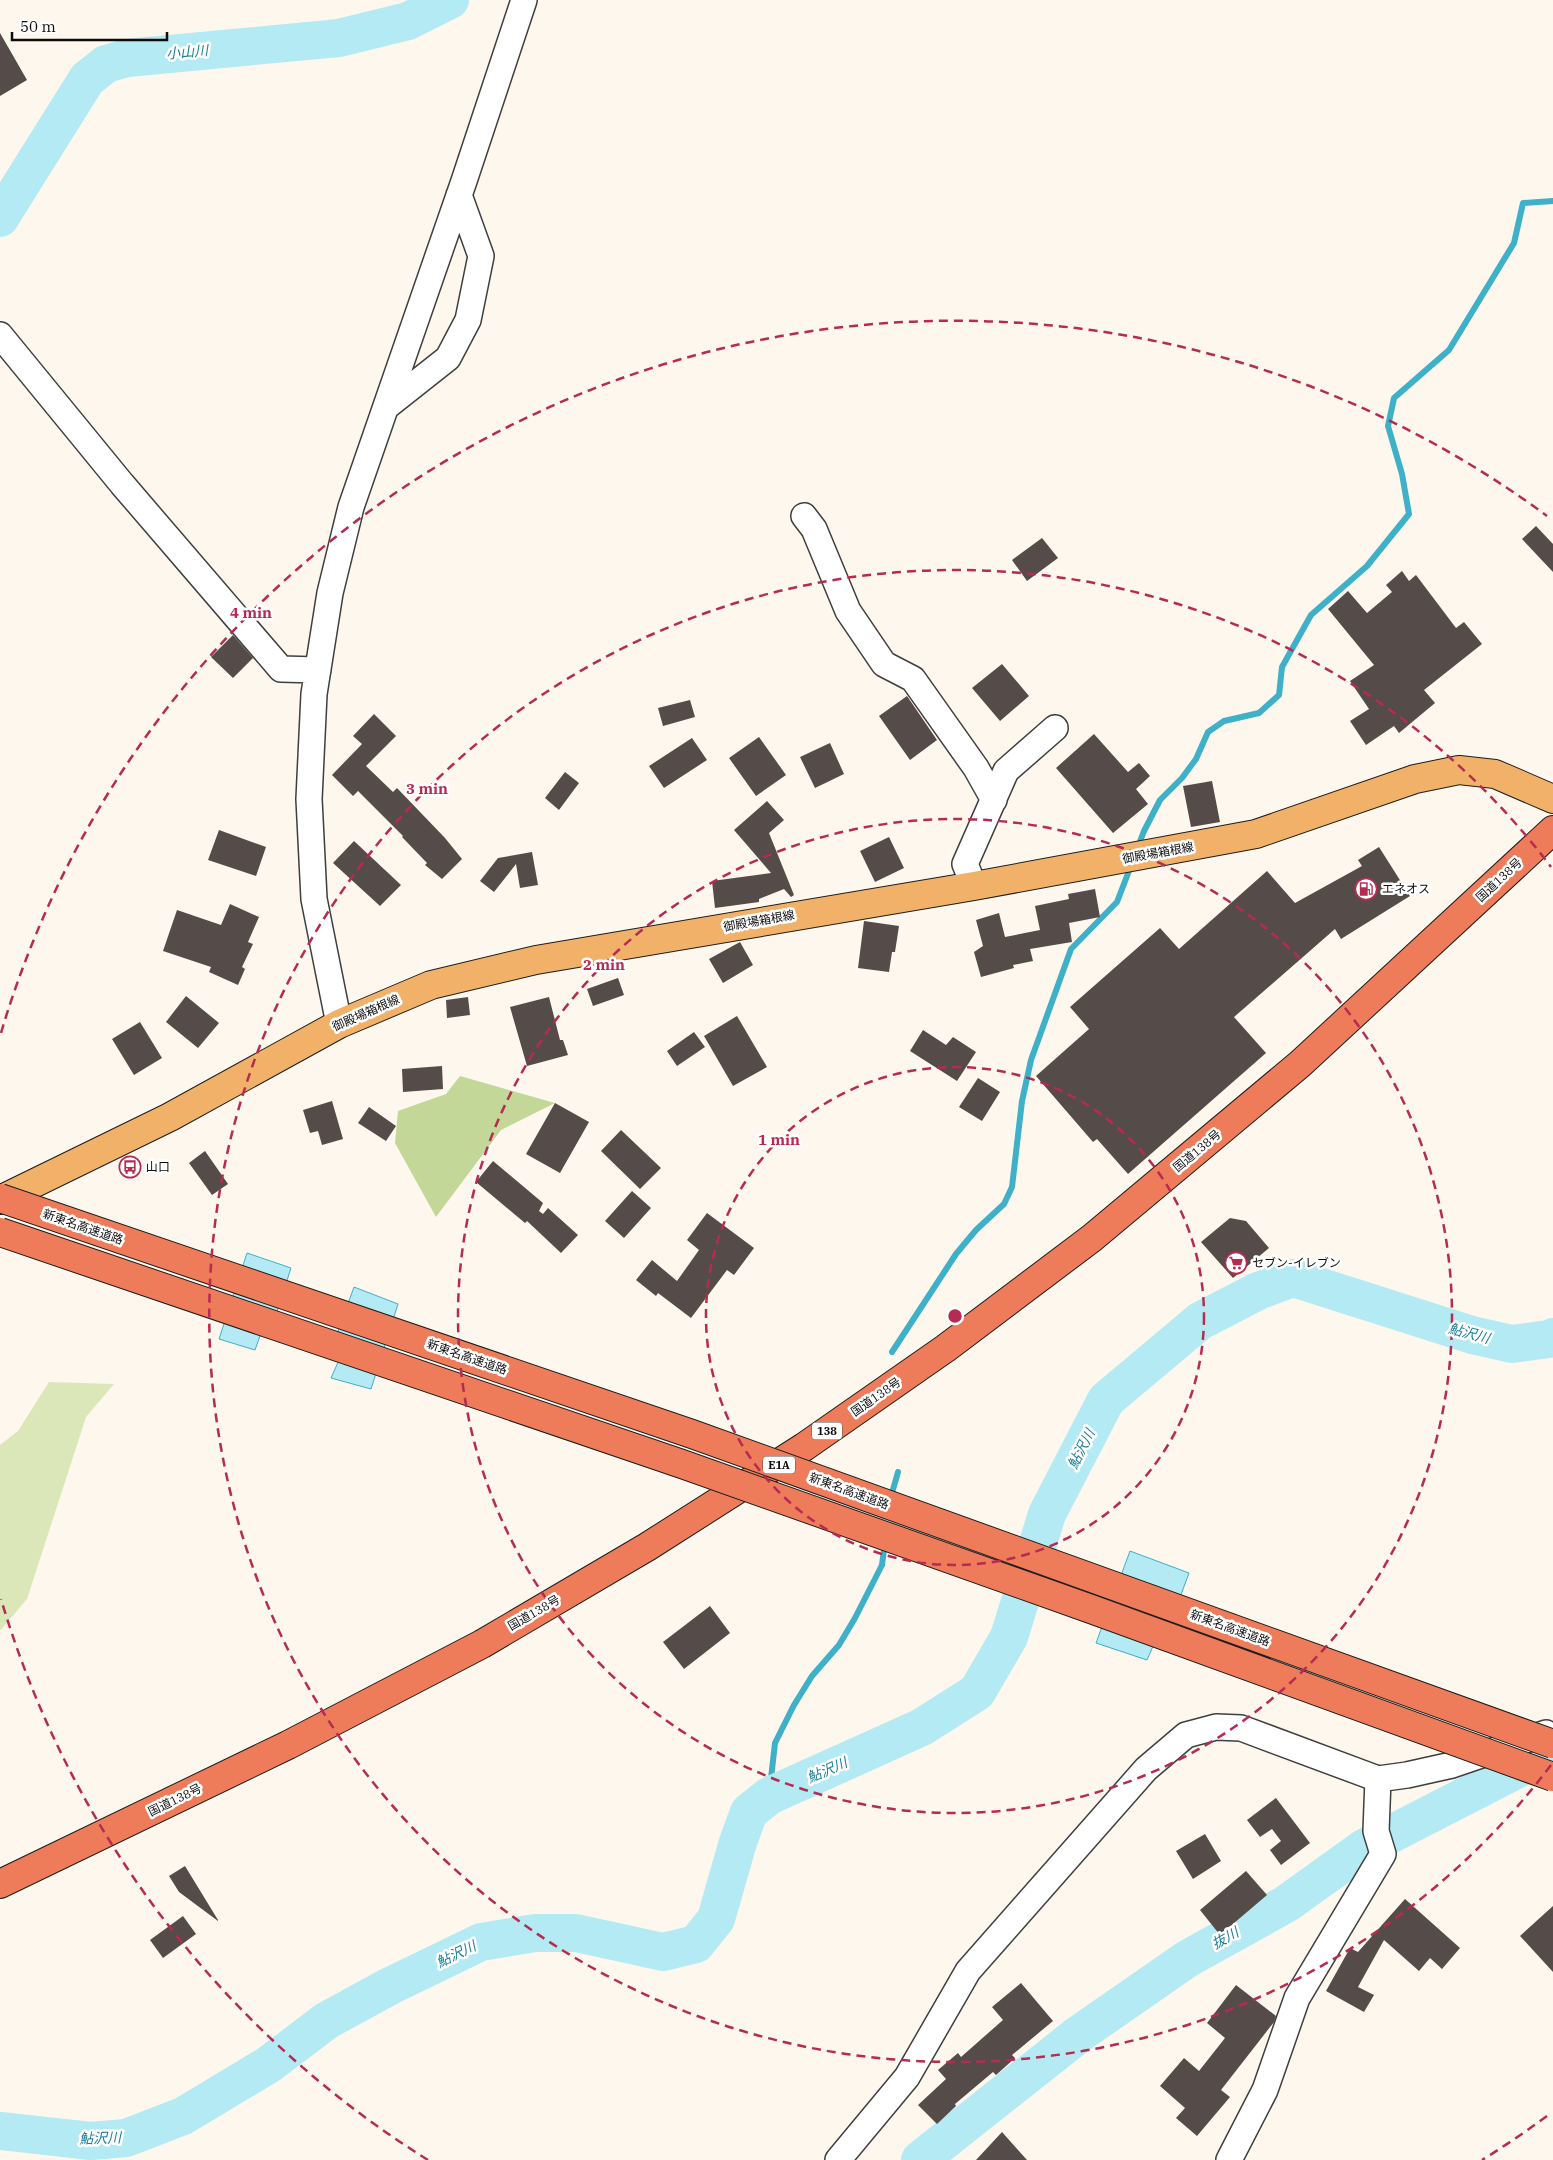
<svg xmlns="http://www.w3.org/2000/svg" width="1553" height="2160" font-family="'IBM Plex Serif','Noto Sans JP',serif">
  <rect width="100%" height="100%" fill="#fef7ed"/>
  <path fill="#dbe7b8" d="M49 1382 114 1384 86 1417 27 1599 0 1631V1445L18 1431Z"/>
  <path fill="#c3d798" d="M460 1076 555 1103 501 1130 436 1217 395 1143 398 1111 446 1094Z"/>
  <path fill="#b4eaf3" stroke="#3eb0c7" d="M247 1253 291 1268 269 1336H260L255 1350 219 1339Z
    M354 1287 398 1304 371 1389 331 1378 339 1360 329 1356Z
    M1130 1551 1189 1573 1162 1646 1154 1644 1147 1660 1096 1643Z"/>
  <g fill="none" stroke-linecap="round" stroke-linejoin="round">
    <path stroke="#3eb0c7" stroke-width="6" d="M1137 849 1144 831 1160 800 1182 778 1196 759 1208 732 1224 721 1259 713 1279 695 1282 667 1311 615 1367 566 1409 514 1402 474 1388 426 1394 398 1449 350 1514 243 1523 203 1553 201
      M892 1352 956 1254 976 1230 1004 1204 1012 1187 1022 1101 1031 1060 1071 949 1117 902 1132 863
      M890 1500 898 1472
      M769 1796 775 1743 794 1705 812 1676 839 1645 855 1618 882 1565 885 1542"/>
    <path stroke="#b4eaf3" stroke-width="38" d="M0 218 87 79 106 64 127 58 339 38 408 21 450 0
      M0 2131 91 2141 126 2138 183 2116 268 2065 326 2021 390 1986 481 1942 535 1933H576L663 1952 696 1944 716 1919 738 1842 749 1812 769 1796 922 1727 977 1692 1009 1637 1047 1514 1106 1400 1200 1321 1258 1291 1293 1278 1472 1335 1512 1344 1549 1339 1553 1337
      M920 2160 1079 2034 1187 1959 1286 1904 1364 1848 1553 1751"/>
  </g>
  <path fill="#554b49" d="M0 33 27 80 0 96Z
    M1536 526 1553 544V572L1522 539Z
    M1042 538 1058 558 1027 581 1012 560Z
    M1402 571 1409 581 1416 575 1456 628 1464 622 1482 644 1424 690 1435 703 1399 733 1394 726 1366 745 1350 721 1369 709 1350 681 1374 665 1328 609 1348 591 1367 613 1392 592 1386 585Z
    M233 635 253 658 233 678 211 657Z
    M1002 664 1029 696 1000 721 972 688Z
    M907 696 937 740 910 760 879 716Z
    M690 700 695 717 663 726 658 708Z
    M374 714 396 736 366 766 393 792 397 788 445 838 462 859 442 879 425 865 427 863 402 837 403 836 358 791 353 796 332 775 362 744 353 736Z
    M1094 734 1128 772 1139 763 1150 776 1136 789 1148 804 1113 833 1056 768Z
    M759 737 786 775 756 796 729 758Z
    M692 738 707 760 664 788 649 766Z
    M830 743 844 774 815 788 800 757Z
    M565 772 579 783 559 810 545 798Z
    M1212 781 1220 822 1191 827 1183 786Z
    M767 801 784 820 769 833 794 895 791 897 784 889 759 899V902L715 908 712 881 771 873 734 830Z
    M219 830 266 847 256 876 208 860Z
    M889 837 904 868 875 882 860 851Z
    M354 841 401 885 380 906 333 863Z
    M1379 847 1410 896 1341 939 1335 929 1234 1017 1266 1053 1128 1174 1097 1139 1093 1142 1036 1076 1089 1029 1070 1007 1160 928 1179 949 1267 871 1295 903 1362 866 1358 860Z
    M532 852 538 885 520 888 516 864 494 892 480 881 498 858Z
    M1095 889 1100 917 1069 923 1072 942 1030 949 1033 961 1013 965 1014 968 981 977 974 952 983 946 976 920 999 913 1005 937 1040 930 1035 906 1069 899 1068 894Z
    M230 904 259 917 248 942 253 944 242 967 245 969 238 985 209 972 211 967 163 951 177 910 221 925Z
    M864 921 899 926 895 952H892L889 972 858 968Z
    M740 942 753 965 723 983 709 959Z
    M618 978 624 995 593 1006 587 989Z
    M186 996 219 1023 198 1048 166 1022Z
    M468 997 470 1015 447 1018 446 1000Z
    M549 997 560 1040H563L568 1055 527 1066 510 1007Z
    M737 1016 767 1067 733 1086 704 1036Z
    M140 1022 162 1058 134 1075 112 1039Z
    M923 1030 946 1045 953 1037 976 1052 957 1081 910 1051Z
    M694 1032 705 1047 677 1066 667 1051Z
    M442 1066 443 1089 403 1092 402 1069Z
    M978 1078 1000 1092 982 1121 959 1107Z
    M332 1101 343 1139 322 1145 318 1131 310 1133 303 1110Z
    M555 1103 589 1122 560 1173 526 1154Z
    M369 1107 396 1126 386 1141 358 1123Z
    M621 1130 661 1168 640 1189 601 1151Z
    M205 1151 228 1184 212 1195 189 1163Z
    M493 1161 543 1203 539 1211 543 1214 548 1208 578 1235 561 1253 527 1221 525 1223 476 1182Z
    M632 1191 651 1208 624 1238 605 1221Z
    M707 1213 754 1248 734 1275 727 1270 691 1318 658 1293 656 1296 636 1280 652 1260 677 1281 699 1250 687 1240Z
    M1230 1218 1246 1221 1269 1248 1233 1278 1201 1242Z
    M710 1606 730 1633 684 1669 663 1642Z
    M1276 1798 1310 1843 1281 1865 1270 1850 1281 1841 1272 1829 1260 1837 1247 1820Z
    M1205 1834 1221 1861 1193 1879 1176 1851Z
    M185 1866 218 1920V1921L179 1892 169 1876Z
    M1246 1871 1267 1895 1220 1935 1200 1910Z
    M1405 1899 1460 1948 1442 1969 1430 1958 1419 1971 1384 1940 1358 1987 1374 1995 1364 2012 1326 1991 1350 1948 1358 1952Z
    M1553 1906V1972L1520 1936Z
    M183 1916 196 1934 163 1958 150 1940Z
    M1021 1983 1053 2021 1012 2055 1015 2058 996 2075 993 2072 955 2104 956 2106 937 2124 918 2105 946 2079 938 2070 958 2053 961 2057 1003 2020 992 2007Z
    M1236 1985 1276 2016 1274 2022 1221 2090 1230 2097 1197 2136 1176 2118 1185 2108 1160 2086 1184 2058 1199 2071 1225 2038 1207 2023Z
    M1002 2132 1027 2160H976Z"/>
  <g fill="none" stroke-linecap="round" stroke-linejoin="round">
    <g stroke="#3f3f3f" stroke-width="28">
      <path id="minor" d="M0 335 122 484 281 669 318 670
        M386 407 448 358 468 320 481 256 459 195
        M804 516 814 529 848 611 884 664 913 679 976 768 994 800
        M974 886 965 864 1006 771 1055 728
        M339 1024 314 899 309 799 314 694 330 593 351 507 464 181 524 0
        M838 2160 907 2077 968 1971 1146 1769 1186 1735 1216 1727 1241 1728 1378 1779 1407 1775 1452 1765 1546 1733
        M1229 2160 1265 2090 1297 1998 1383 1854 1376 1831 1378 1779"/>
    </g>
    <g stroke="#1d1d1d" stroke-width="30">
      <path id="major" d="M0 1200 170 1117 339 1024 431 985 536 960 974 886 1256 834 1415 779 1459 770 1495 774 1553 799"/>
    </g>
    <g stroke="#1d1d1d" stroke-width="30">
      <path id="highway" d="M0 1884 288 1745 482 1644 647 1547 804 1447 946 1348 1092 1238 1300 1064 1553 830"/>
    </g>
    <use href="#minor" stroke="#fff" stroke-width="25"/>
    <use href="#major" stroke="#f2b169" stroke-width="28"/>
    <use href="#highway" stroke="#ee7c5b" stroke-width="28"/>
    <g stroke="#1d1d1d" stroke-width="30" stroke-linecap="butt">
      <path id="highway-bridge" d="M0 1198 692 1434 1553 1744
        M0 1232 682 1464 1091 1609 1553 1777"/>
    </g>
    <use href="#highway-bridge" stroke="#ee7c5b" stroke-width="28"/>
  </g>
  <g fill="none" stroke="#b62b52" stroke-width="2.5" stroke-dasharray="9 6">
    <circle cx="955" cy="1316" r="249"/>
    <circle cx="955" cy="1316" r="497"/>
    <path d="M1551 1765A746 746 0 1 1 1551 867"/>
    <path d="M1547 2116A995 995 0 0 1 1482 2160M428 2160A995 995 0 0 1 1 1599M1 1033A995 995 0 0 1 1547 516"/>
  </g>
  <defs>
    <g id="fuel-ring" transform="scale(1.125)"><circle r="9.5" fill="#fff" stroke="#b62b52" stroke-width="1.5"/><path d="M-5.5-6h7V0h2V4h1.3V-2.5L3-4.5l.8-.8L6-3V5H2.5V1h-1V6h-7ZM-4.2-4.7v3.2H.2V-4.7Z" fill="#b62b52"/></g>
    <g id="bus-ring" transform="scale(1.125)"><circle r="9.5" fill="#fff" stroke="#b62b52" stroke-width="1.5"/><path d="M-5-6H5V4H4V6H2V4H-2V6H-4V4H-5ZM-3.5-4V0h7V-4ZM-3.5 1.2v1.5H-2V1.2ZM2 1.2v1.5H3.5V1.2Z" fill="#b62b52"/></g>
    <g id="supermarket-ring" transform="scale(1.125)"><circle r="9.5" fill="#fff" stroke="#b62b52" stroke-width="1.5"/><path d="M-6-5.5h2.5l.6 2H6L4.5 2H-2.5L-4.4-4H-6ZM-1.5 3.2a1.3 1.3 0 1 0 .1 0ZM3 3.2a1.3 1.3 0 1 0 .1 0Z" fill="#b62b52"/></g>
  </defs>
  <g fill-rule="evenodd">
    <use href="#fuel-ring" x="1366" y="889"/>
    <use href="#bus-ring" x="130" y="1167"/>
    <use href="#supermarket-ring" x="1236" y="1263"/>
  </g>
  <g text-anchor="middle" stroke-width="5" stroke-linejoin="round" paint-order="stroke">
    <g fill="#fff" stroke="#555" stroke-width="1">
      <rect x="812" y="1422.5" width="30" height="17" rx="4"/>
      <rect x="763" y="1456.5" width="32" height="17" rx="4"/>
    </g>
    <g font-size="11" font-weight="bold" fill="#0c0c0c">
      <text x="827" y="1435">138</text>
      <text x="779" y="1469">E1A</text>
    </g>
    <g font-size="12" fill="#0c0c0c" stroke="#fff">
      <text transform="translate(1158 853) rotate(-10)" y="4">御殿場箱根線</text>
      <text transform="translate(1499 880) rotate(-43)" y="4">国道138号</text>
      <text transform="translate(759 921) rotate(-10)" y="4">御殿場箱根線</text>
      <text transform="translate(366 1013) rotate(-24)" y="4">御殿場箱根線</text>
      <text transform="translate(1197 1151) rotate(-40)" y="4">国道138号</text>
      <text transform="translate(83 1227) rotate(19)" y="4">新東名高速道路</text>
      <text transform="translate(467 1357) rotate(19)" y="4">新東名高速道路</text>
      <text transform="translate(876 1397) rotate(-35)" y="4">国道138号</text>
      <text transform="translate(849 1491) rotate(20)" y="4">新東名高速道路</text>
      <text transform="translate(534 1613) rotate(-30)" y="4">国道138号</text>
      <text transform="translate(1230 1628) rotate(20)" y="4">新東名高速道路</text>
      <text transform="translate(175 1800) rotate(-26)" y="4">国道138号</text>
    </g>
    <g font-size="12" fill="#0c0c0c" stroke="#fff" text-anchor="start">
      <text x="1382" y="893">エネオス</text>
      <text x="146" y="1171">山口</text>
      <text x="1252" y="1267">セブン-イレブン</text>
    </g>
    <g font-size="14" font-style="italic" fill="#1c7f98" stroke="#fff">
      <text transform="translate(187 52) rotate(-5)" y="5">小山川</text>
      <text transform="translate(1469 1333) rotate(15)" y="5">鮎沢川</text>
      <text transform="translate(1081 1449) rotate(-63)" y="5">鮎沢川</text>
      <text transform="translate(827 1770) rotate(-24)" y="5">鮎沢川</text>
      <text transform="translate(1225 1938) rotate(-29)" y="5">抜川</text>
      <text transform="translate(456 1954) rotate(-26)" y="5">鮎沢川</text>
      <text transform="translate(100 2138) rotate(-2)" y="5">鮎沢川</text>
    </g>
  </g>
  <circle cx="955" cy="1316" r="8" fill="#b62b52" stroke="#fff" stroke-width="2.5"/>
  <g font-size="15" text-anchor="middle" font-weight="bold" fill="#b62b52" stroke="#fff" stroke-width="5" stroke-linejoin="round" paint-order="stroke">
    <text x="251" y="618">4 min</text>
    <text x="427" y="794">3 min</text>
    <text x="604" y="970">2 min</text>
    <text x="779" y="1145">1 min</text>
  </g>
  <path d="M12 32v8h155v-8" fill="none" stroke="#0c0c0c" stroke-width="2.5"/>
  <text x="20" y="32" font-size="15" fill="#0c0c0c" stroke="#ffffff" stroke-width="4" paint-order="stroke">50 m</text>
</svg>
